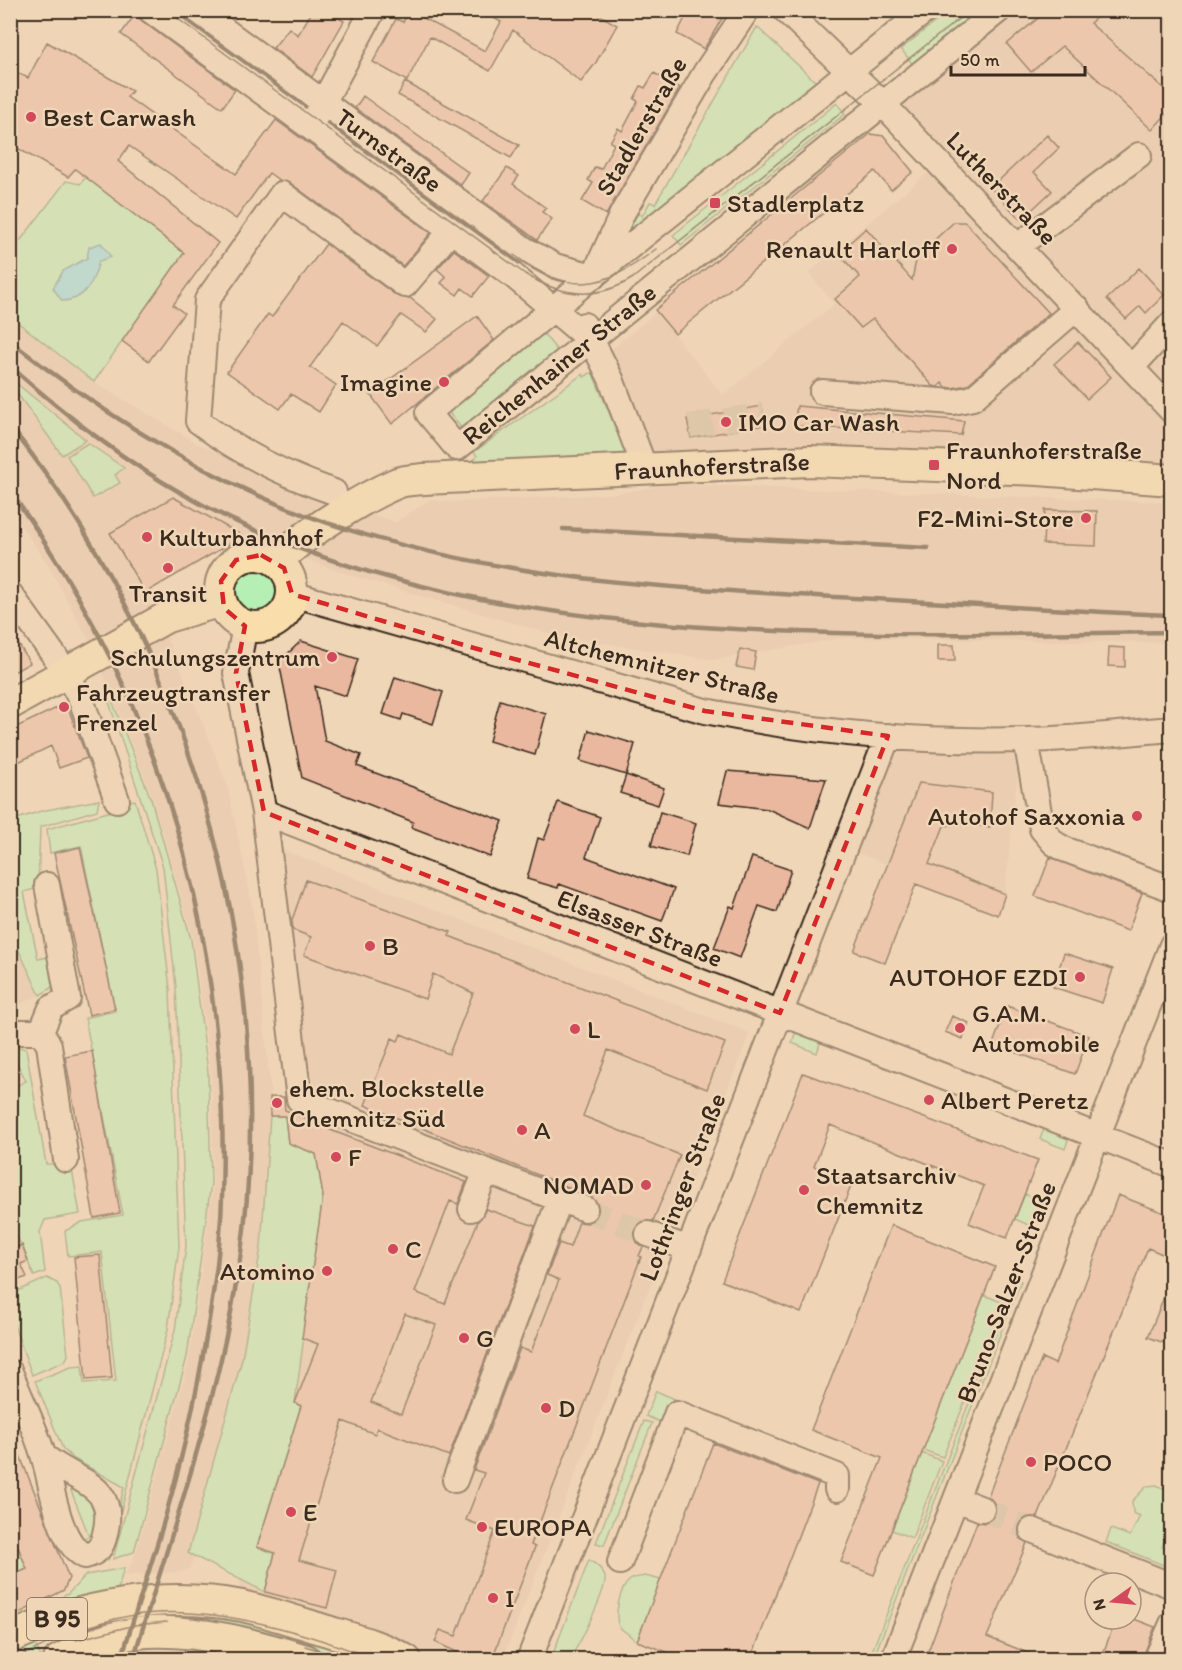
<svg xmlns="http://www.w3.org/2000/svg" width="1182" height="1670" font-family="Itim,sans-serif">
  <rect width="100%" height="100%" fill="#efd6b7"/>
  <filter id="ink" filterUnits="userSpaceOnUse"><feTurbulence type="fractalNoise" baseFrequency=".0167" numOctaves="2"/><feDisplacementMap in="SourceGraphic" scale="12" xChannelSelector="R" yChannelSelector="G"/><feConvolveMatrix kernelMatrix="1 2 1 2 8 2 1 2 1" color-interpolation-filters="sRGB"/></filter>
  <g filter="url(#ink)">
    <path fill="#e7c6aa" d="M1004 11H1171V480L645 469 608 352 656 312 723 395 834 304 808 273 937 165 883 104Z
      M10 317 94 382 199 444 311 495 396 522 430 499 451 502 610 494 671 484 1171 502V643L844 638 713 660 560 637 342 573 247 536 145 593 177 659 228 786 253 908 272 1102 267 1239 244 1362 194 1556 190 1568 182 1572 125 1576 136 1552 189 1360 213 1184 211 1072 193 939 152 797 94 650 46 562 11 512Z
      M888 736 1017 740 1018 772 1005 894 998 915 936 891 938 884 844 848Z
      M256 839 750 1033 503 1659H406L242 1606 239 1584 304 1208 284 1097Z
      M10 934 40 995 11 1009H10Z"/>
    <path fill="#b5efb3" stroke="#788c68" stroke-width="1.5" d="M157 11H190L306 95 295 111Z
      M949 11H989L917 70 901 49Z
      M757 27 816 82 624 237 638 213 642 216 650 202 655 204Z
      M837 103 845 114 681 245 673 235Z
      M350 127 525 254 514 270 339 143Z
      M86 177 184 253 94 382 11 317 10 254 66 181 80 184Z
      M543 333 563 358 466 434 447 410Z
      M592 372 624 448 629 447 627 454 471 463 477 456 474 452 583 374 584 377Z
      M11 379 86 440 62 455 11 385Z
      M88 443 124 468 115 475 120 483 93 498 67 456Z
      M236 591a20 20 0 1 1 40 0a20 20 0 1 1-40 0Z
      M111 698 151 799 191 939 208 1072 211 1183 187 1357 134 1552 113 1559 175 1330 186 1246 176 987 163 867 108 699Z
      M99 800 97 810 40 827 38 888 24 892 38 959 52 956 58 979 50 989 40 995 11 934V821L41 811Z
      M135 800 156 869 170 989 179 1247 168 1329 108 1561 106 1560 124 1487 74 1459 63 1449 35 1381 71 1367 82 1366 84 1383 116 1381 102 1252 68 1256 65 1231 82 1222 123 1215 85 1018 115 1011 81 846 50 853 47 829 108 812 118 803Z
      M796 1031 821 1040 817 1053 792 1043Z
      M11 1045 26 1049 46 1164H71L80 1214 45 1220 40 1232 45 1272 34 1276 11 1222 10 1089 26 1081 11 1051Z
      M270 1116H285L288 1143 316 1154 323 1196 295 1403 301 1406 257 1547 275 1553 265 1592 188 1553 242 1359 261 1247Z
      M1045 1127 1069 1137 1065 1149 1040 1139Z
      M1025 1194 1044 1202 1033 1227 1015 1219Z
      M47 1278 57 1283 60 1288 68 1355 65 1361 32 1375 11 1317V1294Z
      M1017 1280 1021 1281 873 1659H869Z
      M984 1295 1004 1303 943 1457 923 1450Z
      M656 1391 677 1400 667 1425 646 1416Z
      M644 1421 652 1423 604 1545 596 1543Z
      M922 1453 942 1461 912 1538 892 1530Z
      M68 1483 99 1494 97 1546 70 1543 89 1536Z
      M1156 1485 1171 1491V1522L1162 1547 1170 1550 1163 1565 1106 1542 1111 1529 1130 1536 1140 1516 1133 1513 1132 1501 1147 1486Z
      M10 1527 27 1569 11 1576H10Z
      M589 1560C596 1564 603 1569 605 1577 607 1590 578 1648 569 1659H551Z
      M124 1568 115 1599 56 1608 55 1601 68 1594 86 1575Z
      M645 1576 661 1580 637 1641 619 1627C614 1615 619 1589 630 1580 634 1577 640 1577 645 1576Z
      M202 1609 388 1659H334L306 1651 200 1629Z
      M34 1642 42 1659H11L10 1653Z"/>
    <path fill="#8bdbe8" stroke="#6b9497" stroke-width="1.5" d="M101 243 111 257 99 261C94 281 85 301 62 301L53 288 63 271 87 258 89 247Z"/>
    <path fill="#eab79f" stroke="#3b2a1e" stroke-width="1.5" fill-rule="evenodd" d="M313 10H325L344 21 312 77 273 48 289 28 298 35Z
      M410 10H426L423 18 485 51 501 22 479 10H511L523 17 527 10H591L617 25 595 64 581 82 513 30 490 71 430 37 407 81 373 62 396 19 403 22Z
      M689 10H727L704 49 677 34Z
      M1048 10H1105L1090 23 1172 96V108L1152 130 1062 46 1031 72 1007 44Z
      M136 13 142 21 235 90 222 108 121 34Z
      M47 42 132 91 127 97 236 174 276 120 431 233 403 266 290 183 279 180 269 173 236 219 129 146 118 161 218 243 173 305 184 313 149 361 122 341 184 253 75 169 68 177 10 144V69L28 78Z
      M654 73 680 88 606 215 582 201 593 183 588 180 595 167 601 169 614 144 610 142 618 128 622 131 638 101 634 99 641 86 645 88Z
      M405 82 519 145 511 158 398 95Z
      M363 96 469 173 461 185 355 108Z
      M870 134 884 136 913 172 891 190 875 171 675 334 655 310Z
      M1047 135 1059 148 1034 172 1052 191 1021 220 991 188Z
      M507 168 519 176 513 184 546 208 542 212 552 219 537 240 483 201Z
      M954 222H965L1049 313 967 385 952 388 946 387 942 383 938 387 933 386 873 319 861 328 835 299 860 277 838 253 866 228 912 280 917 256Z
      M326 244 397 296 410 298 437 319 426 332 401 315 377 346 343 321 310 367 336 385 319 412 291 394 280 409 227 372 268 314 272 317Z
      M454 250 489 276 473 296 462 288 457 295 441 283 446 277 437 269Z
      M1139 268 1164 295 1146 313 1140 306 1126 319 1107 299Z
      M477 316 494 340 392 424 370 394Z
      M1078 342 1111 377 1087 399 1054 364Z
      M762 406 765 425 691 438 687 419Z
      M797 406 932 418 964 421 961 435 794 426Z
      M173 497 243 536 145 593 110 533Z
      M1045 510 1097 511 1096 546 1043 544Z
      M10 630 30 663 10 674Z
      M301 641 358 659 346 696 315 686 325 741 361 755 357 766 503 821 490 857 411 827 413 822 302 778 279 662Z
      M938 645H954L955 661H938Z
      M1109 647 1125 648V667L1108 666Z
      M740 649 756 652 753 670 736 667Z
      M395 677 443 692 433 724 403 714 401 720 383 714Z
      M500 700 546 714 535 755 489 741Z
      M61 706 68 708 87 758 59 768 51 746 10 766V730Z
      M589 730 635 744 626 775 580 761Z
      M727 771 826 779 810 828 768 809 719 803Z
      M626 775 664 788 658 805 620 793Z
      M919 783 992 792 990 827 958 824 944 826 929 864 1005 894 998 915 916 884 885 963 854 951Z
      M558 802 600 817 586 857 674 889 662 921 559 884 558 888 527 879 538 838 544 840Z
      M660 812 696 823 687 856 651 846Z
      M80 847 115 1009 89 1015 54 853Z
      M752 857 791 870 777 912 759 906 740 958 714 948 730 906 734 908Z
      M1050 857 1142 893 1128 931 1035 896Z
      M306 880 451 932 449 936 725 1043 707 1089 608 1050 583 1116 680 1155 653 1221 639 1223 634 1230 637 1243 643 1247 639 1256 641 1257 531 1545 535 1547 492 1659H472L435 1642 440 1630 456 1636 495 1531 466 1520 484 1473 474 1470 520 1348 531 1352 559 1280 547 1275 559 1243 570 1247 579 1222 588 1223 594 1220 599 1206 590 1196 365 1105 392 1038 398 1041 401 1034 449 1054 473 993 433 974 425 999 304 955 311 937 293 930 292 920Z
      M1064 953 1113 969 1102 1003 1053 987Z
      M1007 1006 1089 1036 1075 1074 993 1044Z
      M952 1016 969 1023 963 1039 945 1032Z
      M92 1051 120 1213 94 1218 65 1056Z
      M803 1073 1038 1160 1007 1238 969 1223 984 1186 830 1125 814 1166 853 1181 801 1313 722 1281Z
      M270 1097H284L285 1110 321 1124 320 1126 466 1182 458 1204 450 1201 415 1292 445 1304 478 1221 486 1209 535 1226 449 1456 377 1428 375 1434 343 1421 299 1560 337 1570 327 1608 265 1592 275 1553 257 1547 301 1406 295 1403 318 1344 302 1338 323 1196 316 1154 288 1143 285 1116H270ZM405 1314 436 1325 401 1414 371 1402Z
      M1118 1195 1172 1216V1258L1148 1248 1038 1517 1024 1518 1019 1525 1020 1538 1027 1543 987 1637 1044 1659H925L977 1522 985 1523 995 1515 996 1506 988 1496 1042 1358 1055 1364Z
      M891 1225 995 1267 874 1575 841 1562 882 1458 811 1430Z
      M10 1238 15 1248 22 1245 28 1261 21 1264 27 1277 10 1283Z
      M100 1255 112 1378 86 1380 74 1257Z
      M1171 1279H1172V1346L1148 1337Z
      M10 1431 69 1578 64 1590 10 1618V1576L27 1569 10 1527Z
      M713 1443 818 1484 751 1659H686L637 1641Z
      M1116 1619H1134L1155 1627 1142 1659H1101Z"/>
    <g fill="none" stroke-linecap="round" stroke-linejoin="round">
      <path stroke="#cbb498" stroke-width="24" stroke-dasharray="24 12" stroke-linecap="butt" d="M689 426 764 414
        M585 1209 648 1234
        M982 1509 1032 1530"/>
      <g stroke="#3b2a1e" stroke-width="28">
        <path id="minor" d="M150 10 515 277 590 340
          M197 10 524 249 555 266 594 276
          M785 10 883 104 1172 411
          M926 10 583 284 428 413 457 448 999 10
          M316 116 373 10
          M1018 246 1139 155
          M596 271 623 212 705 73 747 10
          M584 325 611 379 645 469
          M1132 367 1172 323
          M822 392 953 402 973 398 1077 308
          M334 492C285 475 239 453 198 421L207 300 282 194 405 285 451 231
          M10 594 66 672 82 702 117 800
          M292 594 705 711C809 732 920 743 1026 740 1075 739 1123 733 1172 729
          M245 626 236 673 264 812 299 1099 585 1209
          M1026 740 1042 829 1054 843 1064 849 1172 889
          M264 812 1172 1165
          M10 1032H41
          M41 1032 51 1008 68 998 47 885
          M41 1032 49 1045 66 1160
          M471 1209 486 1171
          M648 1234 689 1249
          M10 1372C21 1400 35 1427 43 1455 52 1481 57 1543 85 1556 98 1553 102 1547 105 1534 118 1482 75 1483 44 1456
          M455 1480 560 1199
          M956 1499 982 1509
          M1032 1530 1172 1586
          M620 1562 677 1413 837 1476V1489
          M529 1660 888 736
          M893 1660 1172 945
          M1156 1660 1172 1624"/>
      </g>
      <g stroke="#3b2a1e" stroke-width="34">
        <path id="major" d="M220 591a36 36 0 1 1 72 0a36 36 0 1 1-72 0Z
          M277 561C304 534 360 499 397 483 405 480 415 480 424 479L810 461 1038 470 1172 480
          M10 704 167 617 221 601
          M10 1638C81 1605 165 1591 242 1606 268 1612 295 1621 321 1629 350 1638 379 1645 406 1660
          M59 1660C85 1646 117 1634 147 1632 199 1629 257 1645 306 1660"/>
      </g>
      <use href="#minor" stroke="#efd6b7" stroke-width="24"/>
      <use href="#major" stroke="#f9deab" stroke-width="30"/>
      <path stroke="#3b2a1e" stroke-width="1.5" d="M166 10 525 274C560 296 597 301 633 278L970 10
        M514 255C570 296 603 290 656 249
        M76 1640 135 1625 167 1622
        M305 1646 350 1660
        M13 1660C46 1644 79 1628 115 1619 196 1599 300 1630 376 1660"/>
      <path stroke="#3b2a1e" stroke-width="4.5" d="M10 341C99 411 199 475 305 515 481 580 668 588 854 598 959 603 1066 611 1172 615
        M10 366C64 414 121 459 183 494 463 654 858 635 1172 632
        M10 426C187 648 275 947 244 1229 227 1377 176 1518 133 1660
        M10 491C135 666 202 848 219 1062 224 1131 225 1197 217 1265 207 1340 193 1416 173 1489 158 1546 138 1603 121 1660
        M563 529 928 548"/>
    </g>
  </g>
  <path d="M0 0H1182V1670H0ZM261 555 284 568 292 594 474 648 705 711 888 736 780 1013 264 812 236 673 245 626 224 608 221 581 236 560Z" fill="#efd6b7" fill-opacity=".55" fill-rule="evenodd"/>
  <path fill="none" stroke="#d62828" stroke-width="4.5" stroke-dasharray="12 8" stroke-linejoin="round" d="M261 555 284 568 292 594 474 648 705 711 888 736 780 1013 264 812 236 673 245 626 224 608 221 581 236 560Z"/>
  <g fill="#d1495b" stroke="#efd6b7" stroke-width="2">
    <circle cx="31" cy="117" r="6"/>
    <rect x="709" y="197" width="12" height="12" rx="3"/>
    <circle cx="952" cy="249" r="6"/>
    <circle cx="444" cy="382" r="6"/>
    <circle cx="726" cy="422" r="6"/>
    <rect x="928" y="459" width="12" height="12" rx="3"/>
    <circle cx="1086" cy="518" r="6"/>
    <circle cx="147" cy="537" r="6"/>
    <circle cx="168" cy="568" r="6"/>
    <circle cx="332" cy="657" r="6"/>
    <circle cx="64" cy="707" r="6"/>
    <circle cx="1137" cy="816" r="6"/>
    <circle cx="370" cy="946" r="6"/>
    <circle cx="1080" cy="977" r="6"/>
    <circle cx="960" cy="1028" r="6"/>
    <circle cx="575" cy="1029" r="6"/>
    <circle cx="929" cy="1100" r="6"/>
    <circle cx="277" cy="1103" r="6"/>
    <circle cx="522" cy="1130" r="6"/>
    <circle cx="336" cy="1157" r="6"/>
    <circle cx="646" cy="1185" r="6"/>
    <circle cx="804" cy="1190" r="6"/>
    <circle cx="393" cy="1249" r="6"/>
    <circle cx="327" cy="1271" r="6"/>
    <circle cx="464" cy="1338" r="6"/>
    <circle cx="546" cy="1408" r="6"/>
    <circle cx="1031" cy="1462" r="6"/>
    <circle cx="291" cy="1512" r="6"/>
    <circle cx="482" cy="1527" r="6"/>
    <circle cx="493" cy="1598" r="6"/>
  </g>
  <g text-anchor="middle" stroke-width="5" stroke-linejoin="round" paint-order="stroke">
    <rect fill="#efd6b7" stroke="#715e4c" stroke-width="1.5" x="27" y="1598" width="60" height="42" rx="4.5"/>
    <g font-size="24" font-weight="bold" fill="#3b2a1e">
      <text x="57" y="1627">B 95</text>
    </g>
    <g font-size="26" fill="#3b2a1e" stroke="#efd6b7" text-anchor="start">
      <text x="43" y="126">Best Carwash</text>
      <text x="727" y="212">Stadlerplatz</text>
      <text x="940" y="258" text-anchor="end">Renault Harloff</text>
      <text x="432" y="391" text-anchor="end">Imagine</text>
      <text x="738" y="431">IMO Car Wash</text>
      <text x="946" y="459">Fraunhoferstraße<tspan x="946" dy="30">Nord</tspan></text>
      <text x="1074" y="527" text-anchor="end">F2-Mini-Store</text>
      <text x="159" y="546">Kulturbahnhof</text>
      <text x="168" y="602" text-anchor="middle">Transit</text>
      <text x="320" y="666" text-anchor="end">Schulungszentrum</text>
      <text x="76" y="701">Fahrzeugtransfer<tspan x="76" dy="30">Frenzel</tspan></text>
      <text x="1125" y="825" text-anchor="end">Autohof Saxxonia</text>
      <text x="382" y="955">B</text>
      <text x="1068" y="986" text-anchor="end">AUTOHOF EZDI</text>
      <text x="972" y="1022">G.A.M.<tspan x="972" dy="30">Automobile</tspan></text>
      <text x="587" y="1038">L</text>
      <text x="289" y="1097">ehem. Blockstelle<tspan x="289" dy="30">Chemnitz Süd</tspan></text>
      <text x="941" y="1109">Albert Peretz</text>
      <text x="534" y="1139">A</text>
      <text x="348" y="1166">F</text>
      <text x="816" y="1184">Staatsarchiv<tspan x="816" dy="30">Chemnitz</tspan></text>
      <text x="634" y="1194" text-anchor="end">NOMAD</text>
      <text x="405" y="1258">C</text>
      <text x="315" y="1280" text-anchor="end">Atomino</text>
      <text x="476" y="1347">G</text>
      <text x="558" y="1417">D</text>
      <text x="1043" y="1471">POCO</text>
      <text x="303" y="1521">E</text>
      <text x="494" y="1536">EUROPA</text>
      <text x="505" y="1607">I</text>
    </g>
    <g font-size="26" fill="#3b2a1e" stroke="#efd6b7">
      <text transform="translate(641 126) rotate(-60)" y="9">Stadlerstraße</text>
      <text transform="translate(389 150) rotate(36)" y="9">Turnstraße</text>
      <text transform="translate(1002 188) rotate(46)" y="9">Lutherstraße</text>
      <text transform="translate(559 364) rotate(-39)" y="9">Reichenhainer Straße</text>
      <text transform="translate(712 466) rotate(-3)" y="9">Fraunhoferstraße</text>
      <text transform="translate(662 666) rotate(14)" y="9">Altchemnitzer Straße</text>
      <text transform="translate(640 928) rotate(21)" y="9">Elsasser Straße</text>
      <text transform="translate(682 1187) rotate(-69)" y="9">Lothringer Straße</text>
      <text transform="translate(1006 1292) rotate(-69)" y="9">Bruno-Salzer-Straße</text>
    </g>
  </g>
  <rect width="1182" height="1670" fill="none" stroke="#efd6b7" stroke-width="36"/>
  <rect x="18" y="18" width="1146" height="1634" fill="none" stroke="#3b2a1e" stroke-width="2" filter="url(#ink)"/>
  <g transform="translate(1113 1601) rotate(255)"><circle r="28" fill="#efd6b7" stroke="#a7917a" stroke-width="1.5"/>
  <path d="M0-4.5L10 22L0 15L-10 22Z" fill="#d1495b"/>
  <text y="-9" font-size="16" font-weight="bold" text-anchor="middle" fill="#3b2a1e">N</text>
  </g>
  <path d="M951 66v9h134v-9" fill="none" stroke="#3b2a1e" stroke-width="3"/>
  <text x="960" y="66" font-size="18" fill="#3b2a1e" stroke="#efd6b7" stroke-width="4.5" paint-order="stroke">50 m</text>
</svg>
